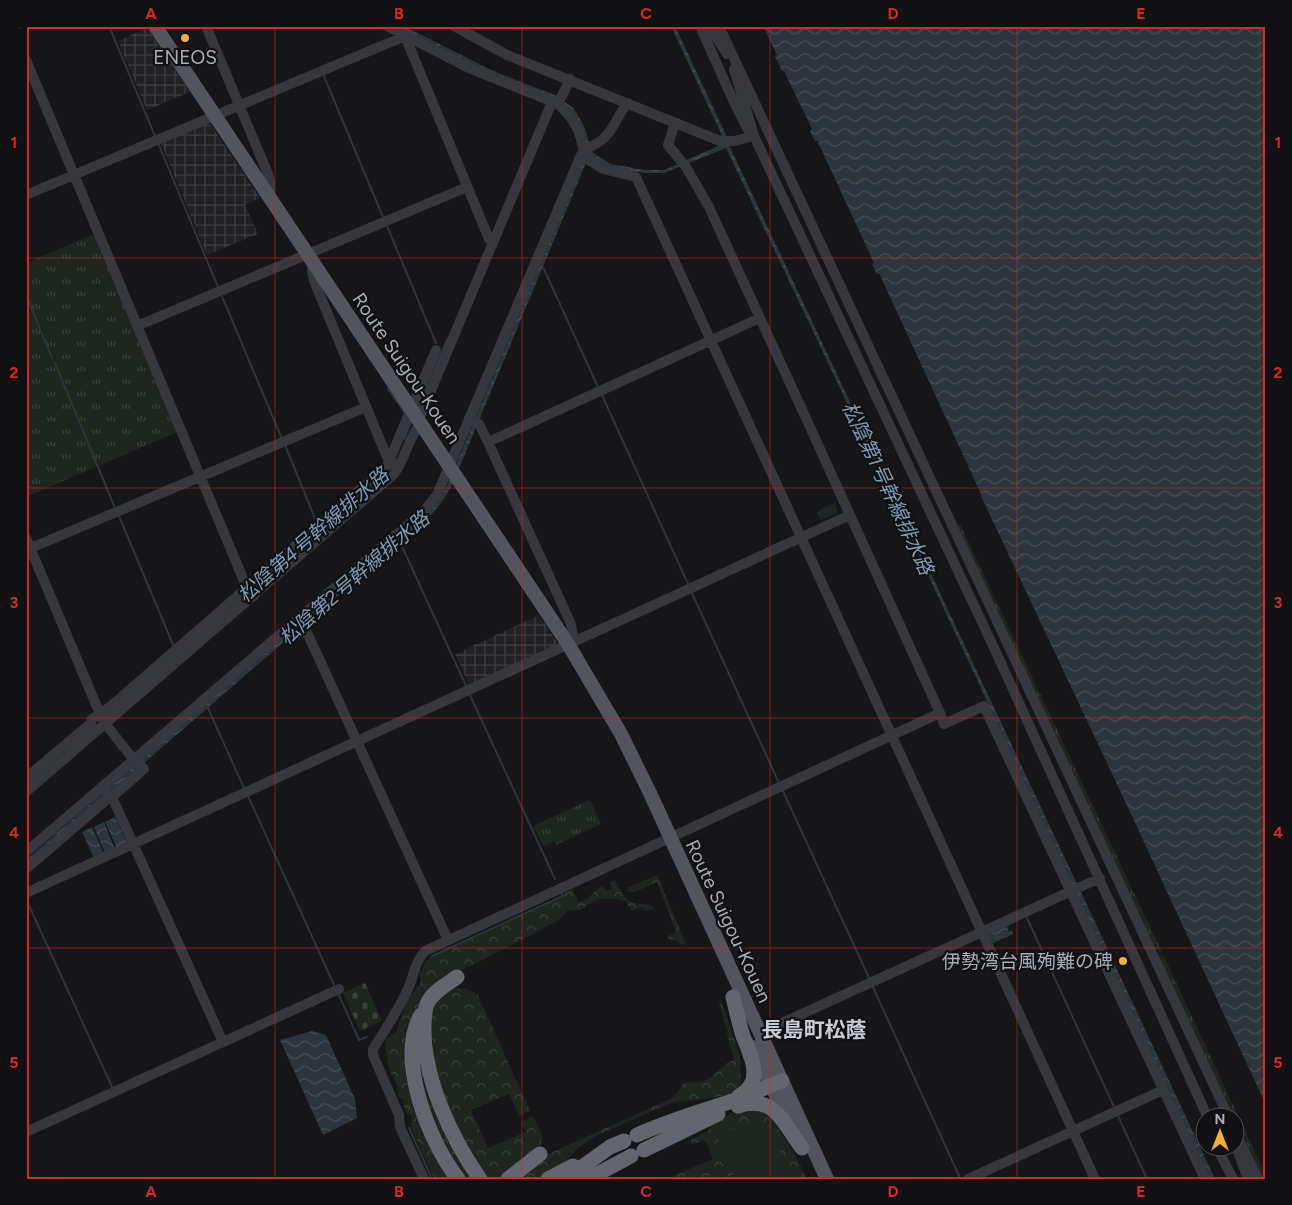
<svg xmlns="http://www.w3.org/2000/svg" width="1292" height="1205" font-family="Figtree,'Noto Sans JP',sans-serif">
  <defs>
    <pattern id="industrial-grid" width="8" height="8" patternUnits="userSpaceOnUse" patternTransform="scale(1.25)"><rect width="8" height="8" fill="#222225"/><path d="M0 4h8M4 0v8" fill="none" stroke="#3f3f43"/></pattern>
    <pattern id="grass-tufts" width="24" height="20" patternUnits="userSpaceOnUse" patternTransform="scale(1.25)"><rect width="24" height="20" fill="#1e261f"/><path d="M3 7l-1-3M5 7V3M7 7l1-3M15 17l-1-3M17 17v-4M19 17l1-3" fill="none" stroke="#3c433d"/></pattern>
    <pattern id="forest-crowns" width="20" height="18" patternUnits="userSpaceOnUse" patternTransform="scale(1.25)"><rect width="20" height="18" fill="#1e261f"/><path d="M2 6a3 3 0 1 1 6 0M12 15a3 3 0 1 1 6 0" fill="none" stroke="#3c433d"/></pattern>
    <pattern id="cemetery-stones" width="16" height="16" patternUnits="userSpaceOnUse" patternTransform="scale(1.25)"><rect width="16" height="16" fill="#1e261f"/><path d="M2 7V4a2 2 0 0 1 4 0v3zM10 15v-3a2 2 0 0 1 4 0v3z" fill="#3c433d"/></pattern>
    <pattern id="water-waves" width="16" height="10" patternUnits="userSpaceOnUse" patternTransform="scale(1.25)"><rect width="16" height="10" fill="#2c353c"/><path d="M0 5q4-4 8 0t8 0" fill="none" stroke="#485056"/></pattern>
  </defs>
  <rect width="100%" height="100%" fill="#161618"/>
  <path fill="url(#industrial-grid)" d="M147 28 190 92 147 110 118 41Z
    M203 124 211 125 260 198 245 205 258 234 207 255 160 141Z
    M539 615 559 645 470 687 455 654Z"/>
  <path fill="url(#grass-tufts)" d="M94 234 177 432 26 497V263Z
    M835 503 838 513 821 520 817 513 823 508Z
    M960 524 1162 952 1159 953 1157 949H1155L957 525Z
    M590 800 601 824 556 845 554 841 543 846 533 826Z
    M1163 954 1266 1176V1179H1263L1158 956Z"/>
  <path fill="url(#forest-crowns)" d="M657 875 686 944 681 945 675 940H670L667 937 676 932 657 882 635 892H628L627 888Z
    M615 880C619 887 622 898 632 902 642 906 650 901 656 912L653 909 645 911 642 907 632 911 625 901 616 899H597L580 910H568L559 920 469 967 458 970 437 985 408 1048 453 1179H434L411 1127 412 1116 405 1112 403 1099 398 1097V1088L388 1066 385 1044 386 1039 397 1031C399 1023 406 1000 412 994 415 990 421 985 421 980 421 979 419 973 419 973L422 970 424 964 430 957 564 897 563 894 572 889 579 902 587 899 601 886H603L606 891 612 889 610 882Z
    M454 988 468 989 478 995 530 1111 519 1116 509 1094 471 1110 488 1148 526 1132 521 1122 533 1116 542 1135 541 1146 502 1179H485L459 1135 434 1067 431 1018 434 1005 440 997Z
    M721 1000 740 1056 741 1090 732 1094 717 1097 671 1103 598 1135 578 1148 559 1168 550 1174 538 1179H513L546 1155 673 1098 684 1083C693 1082 701 1083 708 1079 718 1073 723 1064 734 1060L719 1001Z
    M420 1031 475 1179H467L458 1170 435 1128 418 1074Z
    M741 1108 761 1109 762 1113 775 1123 793 1151 807 1179 733 1175 726 1179H673V1176L713 1159 706 1141 691 1144V1140L709 1130V1126Z"/>
  <path fill="url(#cemetery-stones)" d="M365 983 382 1021 360 1031 343 993Z"/>
  <path fill="#1e261f" d="M745 1121C753 1122 762 1123 768 1127 778 1134 784 1165 786 1177L785 1179H726L733 1175 716 1133 722 1128 732 1129 733 1122Z"/>
  <path fill="url(#water-waves)" d="M396 26H404L491 70 557 96 573 108 579 117 583 124 593 153 611 164 645 170H664L723 144V138L671 26H675L727 137 729 145 1080 890 1215 1179H1210L902 519 726 148 664 173H644L586 163 453 483 444 499 433 513 26 865V860L439 499 447 486 583 161 570 110 488 72Z
    M763 26H1266V1105L1124 799 981 496V494L879 273 877 274 872 264 874 263 817 140 815 141 810 131 812 129 784 71H782L775 56 777 55Z
    M115 817 127 843 117 848 105 822Z
    M104 822 115 849 105 853 94 827Z
    M92 827 104 854 94 858 82 832Z
    M1008 923 1009 926 1007 927 1009 932 1012 931 1013 934 991 944 986 933Z
    M312 1031 326 1035 355 1099 357 1118 323 1135 280 1040Z"/>
  <g fill="none" stroke-linecap="round" stroke-linejoin="round">
    <path stroke="#2c353c" stroke-width="2" d="M109 26 155 136
      M323 74 383 217
      M158 143 218 287
      M387 226 436 343
      M543 267 598 387
      M221 294 282 439
      M26 295 52 358
      M55 363 115 508
      M388 389 405 413
      M601 393 688 584
      M417 409 447 340
      M404 439 412 420
      M285 445 316 521
      M119 516 174 647
      M400 542 467 688
      M691 591 779 783
      M469 693 555 879
      M207 706 244 788
      M26 785 57 759
      M782 789 870 980
      M248 796 335 987
      M26 899 113 1089
      M1027 918 1115 1109
      M432 956 563 896 562 894
      M872 985 960 1178
      M338 993 359 1040 367 1037
      M1118 1116 1147 1179
      M409 1128 432 1179"/>
    <path stroke="#37383d" stroke-width="10" d="M206 26 268 174 270 182V195
      M387 26 469 68 558 104C574 117 580 132 584 151
      M454 26 507 55 720 141H734L754 136 734 69
      M700 26 733 100 747 128 754 136 995 650 1208 1118
      M709 26 727 54
      M719 26 1229 1118
      M26 60 247 588 254 596
      M558 104 570 79
      M581 155 603 169 636 177 1095 1179
      M26 195 405 36 489 239 493 243
      M316 267 312 270 314 281 387 457 393 463
      M137 326 467 187
      M469 418 479 424 488 442 571 624 574 641
      M419 419 552 102
      M488 442 760 318
      M26 538 100 714 107 726 134 760
      M26 550 366 407
      M298 618 305 628 448 940
      M940 713 944 724 984 706 1205 1179
      M26 778 91 723 92 719 110 707 387 466 436 350
      M104 787 112 797 223 1042
      M26 792 394 474C406 458 408 438 421 423
      M112 797 144 769 135 759
      M26 852 424 511 437 495 581 155C587 147 596 145 603 139 615 129 618 113 628 103
      M26 869 111 796
      M26 893 850 515
      M760 1033 1100 878
      M1234 1130 1258 1179
      M26 1132 339 989
      M1217 1148 1233 1179
      M1237 1149 1248 1179
      M424 1179 400 1127 399 1115 373 1055V1049C386 1029 399 1009 409 987 414 974 415 962 425 951L940 713 805 416 709 207 686 167 668 145 675 123
      M968 1179 1163 1090"/>
    <path stroke="#53555c" stroke-width="14" d="M155 26 568 644 621 734 650 793 827 1179
      M753 1047 789 1123"/>
    <path stroke="#63666e" stroke-width="15" d="M457 977C447 984 434 991 428 1002 424 1009 424 1021 424 1029 424 1079 451 1138 480 1179
      M733 997C736 1010 739 1023 743 1036 751 1056 765 1082 739 1096
      M421 1015C396 1059 429 1142 458 1179
      M738 1106C775 1094 783 1123 802 1148
      M637 1135C670 1120 705 1110 739 1099 753 1094 767 1086 782 1081
      M644 1150 718 1114
      M508 1179 540 1154
      M548 1179 573 1166
      M565 1179 610 1147 624 1141
      M588 1179 631 1156"/>
  </g>
  <path fill="none" stroke="#d62828" stroke-width="1" stroke-opacity="0.55" d="M275 26V1179M522 26V1179M770 26V1179M1017 26V1179M26 258H1266M26 488H1266M26 718H1266M26 948H1266"/>
  <g fill="#f2b134" stroke="#111113" stroke-width="2">
    <circle cx="185" cy="38" r="5"/>
    <circle cx="1123" cy="961" r="5"/>
  </g>
  <g text-anchor="middle" stroke-width="4.5" stroke-linejoin="round" paint-order="stroke">
    <g font-size="19" fill="#a8adb8" stroke="#111113">
      <text x="185" y="64">ENEOS</text>
      <text x="1113" y="968" text-anchor="end">伊勢湾台風殉難の碑</text>
    </g>
    <g font-size="19" fill="#a8adb8" stroke="#111113">
      <text transform="translate(407 368) rotate(56)" y="7">Route Suigou-Kouen</text>
      <text transform="translate(729 921) rotate(65)" y="7">Route Suigou-Kouen</text>
    </g>
    <g font-size="20" font-style="italic" fill="#7f9bb3" stroke="#111113">
      <text transform="translate(888 488) rotate(65)" y="7">松陰第1号幹線排水路</text>
      <text transform="translate(313 535) rotate(-41)" y="7">松陰第4号幹線排水路</text>
      <text transform="translate(354 578) rotate(-41)" y="7">松陰第2号幹線排水路</text>
    </g>
    <g font-size="21" font-weight="bold" fill="#c9ccd4" stroke="#111113">
      <text x="814" y="1037">長島町松蔭</text>
    </g>
  </g>
  <rect width="1292" height="1205" fill="none" stroke="#111113" stroke-width="55"/>
  <g transform="translate(1220 1132)"><circle r="24" fill="#111113" stroke="#4d4f55"/>
  <path d="M0-4L9 19L0 12L-9 19Z" fill="#f2b134"/>
  <text y="-8" font-size="14" font-weight="bold" text-anchor="middle" fill="#a8adb8">N</text>
  </g>
  <rect x="28" y="28" width="1236" height="1150" fill="none" stroke="#d62828" stroke-width="2"/>
  <g font-size="16" text-anchor="middle" font-weight="bold" fill="#d62828">
    <text x="151" y="19">A</text>
    <text x="399" y="19">B</text>
    <text x="646" y="19">C</text>
    <text x="893" y="19">D</text>
    <text x="1141" y="19">E</text>
    <text x="14" y="148">1</text>
    <text x="1278" y="148">1</text>
    <text x="14" y="378">2</text>
    <text x="1278" y="378">2</text>
    <text x="14" y="608">3</text>
    <text x="1278" y="608">3</text>
    <text x="14" y="838">4</text>
    <text x="1278" y="838">4</text>
    <text x="14" y="1068">5</text>
    <text x="1278" y="1068">5</text>
    <text x="151" y="1197">A</text>
    <text x="399" y="1197">B</text>
    <text x="646" y="1197">C</text>
    <text x="893" y="1197">D</text>
    <text x="1141" y="1197">E</text>
  </g>
</svg>
